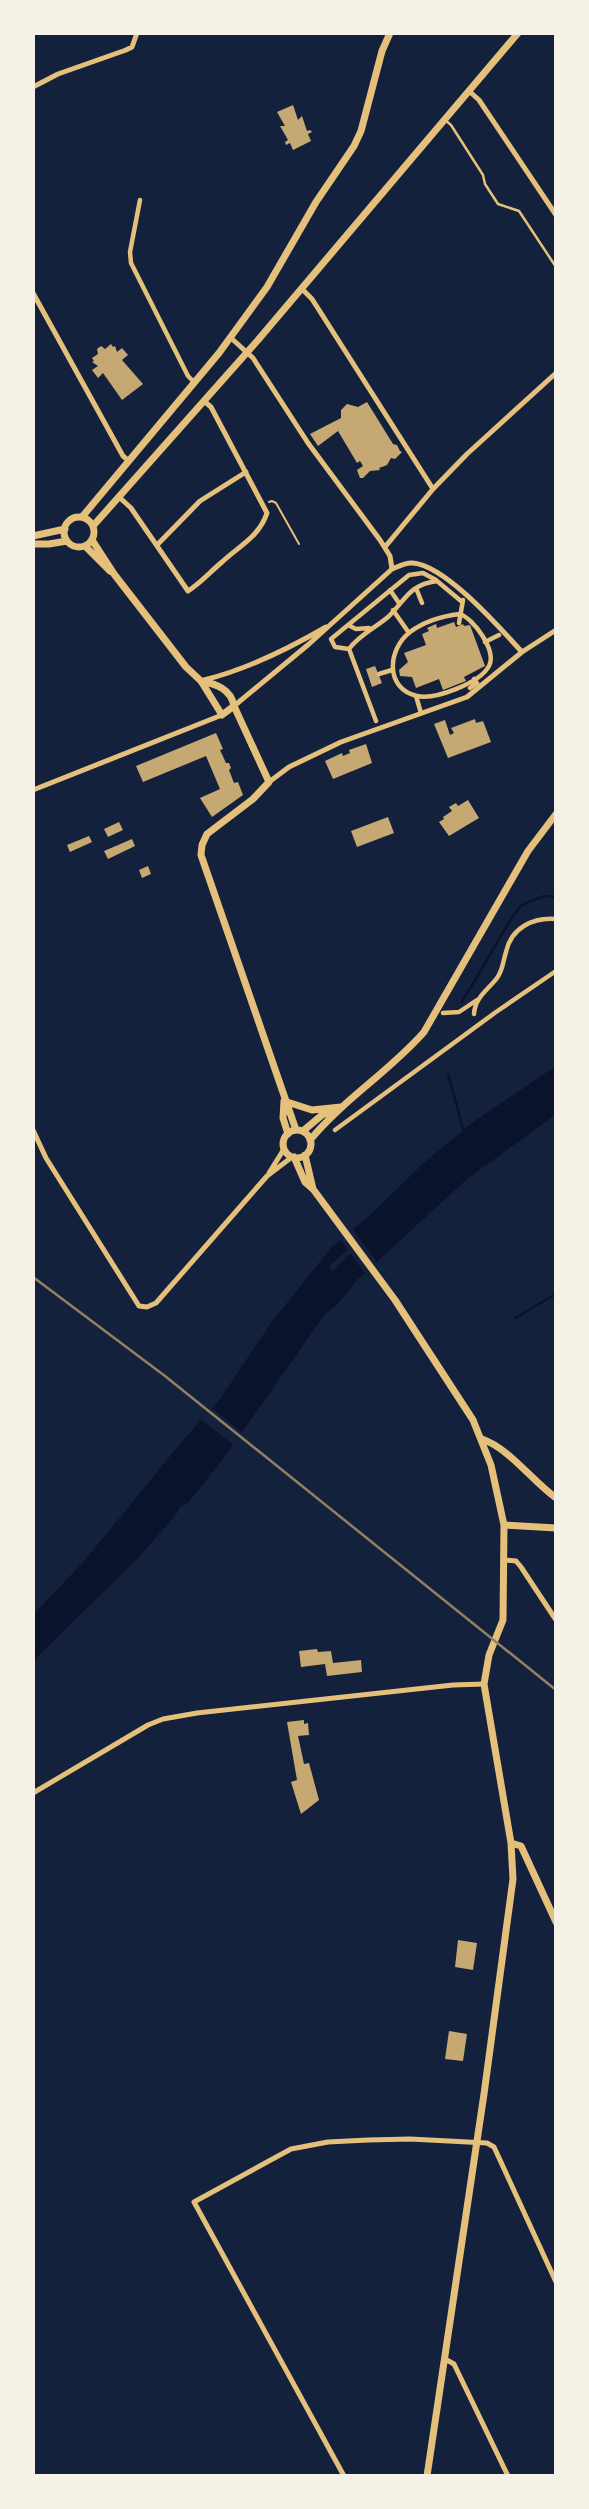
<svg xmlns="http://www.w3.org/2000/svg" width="589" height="2509" font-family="Mulish,sans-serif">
  <rect width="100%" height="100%" fill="#14213d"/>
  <path fill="#0b132b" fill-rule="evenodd" d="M556 1066V1114L466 1180 356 1281 338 1304 325 1314 229 1451 189 1502 180 1507 176 1515 136 1560 33 1661V1615L85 1560 185 1438 220 1399 273 1320 331 1248 371 1214 427 1160 476 1120ZM357 1242 352 1252 333 1271 329 1266Z"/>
  <path fill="#14213d" d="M350 1226 379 1265 367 1276 338 1237Z
    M209 1406 245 1435 236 1447 199 1418Z"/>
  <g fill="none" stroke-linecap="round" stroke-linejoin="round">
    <path stroke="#0b132b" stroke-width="2.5" d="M462 1002 511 919 522 905 544 896 556 897
      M448 1074 464 1132
      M515 1318 556 1294"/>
  </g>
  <path fill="#c6a872" d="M293 105 298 120 302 116 307 131 310 130 312 132 308 134 311 141 293 150 290 143 286 145 285 142 288 140 280 126H285L277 112Z
    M111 344 113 347 115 346 117 352 122 348 128 355 122 360 143 384 122 400 103 373 98 378 92 370 98 366 92 362 94 361 92 358 98 354 97 349 101 346 105 349Z
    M367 402 393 444 397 445 400 451 402 452 395 459 391 458 387 465 379 468 380 470 370 471 363 478H360L357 470 363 466 360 461 357 463 338 431 318 446 310 434 341 418V410L347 404 358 407Z
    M454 622 456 627 463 624 464 626 470 625 485 666 464 677 466 681 443 690 439 679 416 688 412 677 400 676 399 670 408 662 404 653 426 645 422 634 429 631 427 628 436 624 437 628Z
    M375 666 382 683 372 687 366 669Z
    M475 719 476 723 483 721 491 742 448 758 434 724 445 720 450 735 454 733 451 728Z
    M216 733 223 749 220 750 226 763H229L231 768 229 770 234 783 238 782 243 795 212 817 200 798 220 789 206 756 143 782 136 766Z
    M366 744 372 763 333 779 325 761 342 753 343 756 350 753 349 750Z
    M468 800 479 818 449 836 439 822 444 819 443 817 452 811 449 807 456 803 458 806Z
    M388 817 394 833 357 847 351 831Z
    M119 822 123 830 108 837 104 829Z
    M89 836 92 842 70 852 67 845Z
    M132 839 135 846 108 859 104 851Z
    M148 866 151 874 142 878 139 870Z
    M317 1649 318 1652 331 1651 333 1663 361 1660 362 1672 327 1676 325 1664 301 1667 299 1651Z
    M304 1720V1724L308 1723 309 1735 298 1736 304 1764 309 1763 319 1800 301 1814 291 1782 297 1780 287 1722Z
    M458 1940 477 1943 473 1970 455 1967Z
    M449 2031 467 2034 463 2061 445 2059Z"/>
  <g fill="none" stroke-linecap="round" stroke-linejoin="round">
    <path stroke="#e5c07b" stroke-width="2" d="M269 502 272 501 276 503 299 544"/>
    <path stroke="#e5c07b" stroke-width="2.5" d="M445 120 451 125 483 175 485 184 498 204 519 211 556 267"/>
    <path stroke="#e5c07b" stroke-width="4.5" d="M140 200 130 252 131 263 188 376 194 382
      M416 588 422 603
      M390 590 399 603
      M393 610 409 633
      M460 614C474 619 497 651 489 666 480 683 435 700 417 696 384 688 388 649 410 632 425 621 442 616 460 614Z
      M459 623 463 600
      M348 625 356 629 369 628
      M485 642 499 635
      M349 649 335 647 331 639 409 575 423 573 436 580
      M379 674 392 670
      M470 688 477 683 474 679
      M416 696 421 713
      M376 721 349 649C359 635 375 628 388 617 406 600 408 585 437 581L461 601
      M443 1013 459 1012 477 1000
      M474 1014C475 997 488 990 497 978 503 970 503 961 506 952 511 928 533 917 556 919
      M335 1130 496 1012 556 971"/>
    <path stroke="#e5c07b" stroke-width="5" d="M33 87 58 74 126 50 132 47 137 33
      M469 91 479 100 556 215
      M301 288 312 299 433 489
      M33 293 123 456 129 461
      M231 338 253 358 308 443 380 540 390 556 392 569
      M119 497 131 508 188 591C202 582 210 572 222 562 239 546 259 537 267 513L211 407 204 401
      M157 545 200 501 246 472
      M385 547 433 489 467 454 556 373
      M204 680C245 670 288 649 326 627
      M234 706 309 644 392 569C399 566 406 562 413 563 446 566 499 627 522 652
      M269 782 289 767 341 742 467 697 522 652 556 630
      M33 790 222 715
      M33 1130 46 1158 134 1298 139 1306 147 1307 156 1303 267 1176 292 1157
      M269 1173 284 1149
      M505 1560 516 1561 521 1567 556 1620
      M33 1793 148 1725 163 1719 197 1713 453 1685 484 1684
      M445 2359 454 2364 508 2476
      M344 2476 194 2202 291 2149 328 2142 368 2140 410 2139 487 2143 494 2147 556 2282"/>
    <path stroke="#e5c07b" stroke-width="7" d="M64 532a15 15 0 1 1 30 0a15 15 0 1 1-30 0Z
      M82 517 219 353 267 287 316 202 354 146 361 131 382 51 390 33
      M93 526 258 340 518 33
      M33 536 65 529
      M92 540 114 574 186 667 201 681 222 715 234 706
      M33 544H49L67 541
      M85 546 110 571
      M201 681C216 684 231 689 234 706L269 782 253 799 207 834 202 845 201 855 296 1130
      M284 1101 312 1110 341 1107
      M284 1101 283 1118 288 1134
      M283 1144a14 14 0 1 1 28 0a14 14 0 1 1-28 0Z
      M303 1131 322 1115 334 1110
      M310 1140C344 1099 390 1071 424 1032L528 851 556 814
      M305 1155 313 1189
      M294 1157 305 1182 313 1189 395 1300 473 1420 491 1465 504 1525 503 1620 489 1655 484 1684 511 1843 513 1879 484 2094 427 2476
      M482 1439C510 1449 531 1480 556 1498
      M504 1525 556 1528
      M511 1843 521 1846 556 1922"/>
    <path stroke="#918062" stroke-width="2.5" d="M33 1277 165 1376 556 1690"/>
  </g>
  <rect width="589" height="2509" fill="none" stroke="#f6f1e7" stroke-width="70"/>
</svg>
